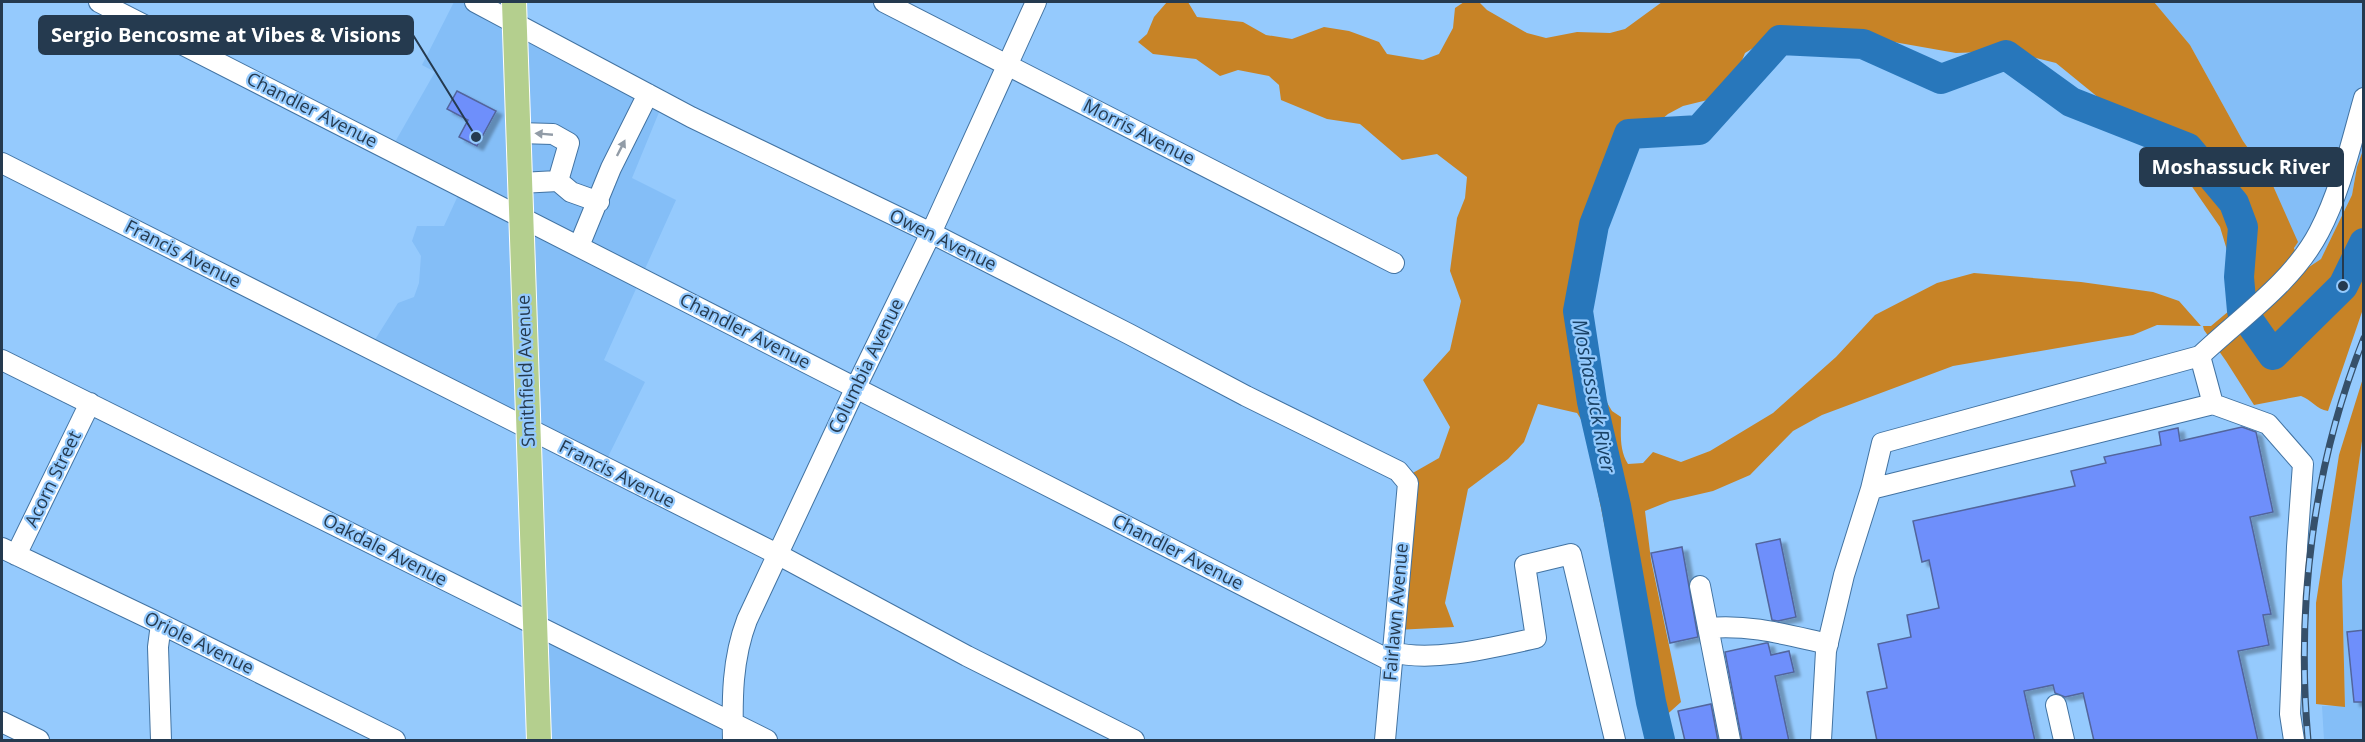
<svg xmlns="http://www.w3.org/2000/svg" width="2365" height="742" font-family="'Open Sans',sans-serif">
  <defs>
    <filter id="shadow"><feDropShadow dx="6" dy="4" stdDeviation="1.5" flood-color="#0004"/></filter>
  </defs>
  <rect width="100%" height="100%" fill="#95cafd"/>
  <path fill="#84bef7" d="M454 2H466L662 105 632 178 676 200 604 360 645 382 603 467 371 346 398 303 414 297 419 283 421 256 412 241 417 226H444L461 189 391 149 435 72 422 65Z
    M2154 2H2363V150L2357 167 2352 195 2321 259 2303 271 2270 179 2243 141 2190 45Z
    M2363 434V740H2324L2322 706H2345L2342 581Z
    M540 630 723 721 735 740H540Z"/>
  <path fill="#c78326" d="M1167 2H1188L1197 17 1243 22 1266 35 1292 39 1324 27 1349 31 1379 42 1387 54 1423 60 1439 54 1453 28 1455 8 1464 2H1479L1487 10 1527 33 1546 38 1577 32 1610 33 1625 29 1662 2H2154L2190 45 2243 141 2270 179 2298 242 2294 248 2303 271 2321 259 2352 195 2357 167 2363 150V309L2328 411C2316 409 2312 400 2301 396L2254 405 2226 361 2204 330 2203 326H2211L2242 300 2220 227 2186 178 2159 147 2056 63 2007 51 1956 53 1888 41 1788 27 1745 53 1728 95 1683 106 1668 114 1634 143 1608 195 1588 344 1597 386 1612 411 1621 417C1621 433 1619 450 1628 464L1643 463 1653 452 1681 462 1710 451 1773 413 1836 357 1875 315 1937 283 1974 273 2081 282 2153 292 2179 301 2201 326 2157 325 2133 335 1953 366 1822 415 1793 431 1750 475 1713 491 1670 501 1645 511 1651 560 1681 702 1662 719 1665 740H1648L1584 424 1577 413 1538 404 1524 442 1508 459 1468 489 1445 603 1454 627 1396 630 1404 478 1439 458 1450 427 1423 380 1450 350 1461 301 1450 271 1457 218 1465 198 1467 177 1437 154 1402 160 1360 124 1327 119 1281 100 1279 85 1269 76 1238 70 1220 76 1196 59 1153 54 1138 42 1147 34 1154 17Z
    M2363 378V434L2342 581 2345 707 2316 704V603L2339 455Z"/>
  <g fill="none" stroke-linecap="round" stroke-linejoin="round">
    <path stroke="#2877bb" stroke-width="30" d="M1660 740 1651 702 1616 506 1592 402 1578 311 1594 225 1629 134 1699 130 1780 40 1863 44 1941 79 2006 55 2071 102 2188 148 2234 203 2243 227 2239 277 2242 311 2273 355 2343 286 2364 243"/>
  </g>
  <path fill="#6e8ffb" stroke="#52659c" stroke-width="1.5" filter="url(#shadow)" d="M457 91 496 111 477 146 459 137 468 120 447 109Z
    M2242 427 2256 432 2273 512 2250 517 2271 614 2263 615 2269 645 2238 651 2258 741H2094L2083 693 2065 697 2055 693 2053 685 2024 691 2035 741H1877L1867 692 1887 688 1878 644 1911 637 1907 615 1939 608 1929 560 1922 562 1913 521 2075 486 2071 471 2106 463 2104 457 2161 445 2159 432 2178 428 2180 441Z
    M1780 539 1796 617 1778 621 1772 620 1756 544Z
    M1682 547 1698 637 1670 643 1651 553Z
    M2364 630V702H2354L2347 632Z
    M1766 643H1768L1771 655 1789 651 1794 672 1775 676 1789 741H1742L1725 652Z
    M1711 704 1718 741H1685L1678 711Z"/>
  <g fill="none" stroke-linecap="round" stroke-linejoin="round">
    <g stroke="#4273a2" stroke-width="22">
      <path id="minor" d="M99 2 1391 661
        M475 2 691 117 931 233 1129 334 1246 396 1398 471 1408 483 1385 740
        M884 2 1394 263
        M518 133 553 134 569 143 558 181
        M2 163 777 554 967 656 1134 740
        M520 183 558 181 571 192 599 202
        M579 246 611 168 648 94
        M2200 356C2240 318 2293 282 2319 232 2341 190 2351 143 2364 98
        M2 360 767 740
        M1871 489 2213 404
        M2 548 161 624 395 740
        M16 555 90 403
        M1700 586 1730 740
        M1708 628C1750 624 1787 635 1828 644
        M1392 652C1433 663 1494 647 1536 638L1525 565 1571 554 1615 740
        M2056 705 2064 740
        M2 722 39 740
        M161 740 158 647 161 624
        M733 740C732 699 732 659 747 620L856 387 931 233 1036 2
        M1821 740 1826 651 1844 575 1871 489 1882 443 2200 356 2213 404 2268 424 2303 464 2297 547 2290 714 2294 740"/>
    </g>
    <g stroke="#fff" stroke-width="26">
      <path id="major" d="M514 2 539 740"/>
    </g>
    <use href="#minor" stroke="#fff" stroke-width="20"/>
    <use href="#major" stroke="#b4cf8e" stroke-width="24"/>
    <g stroke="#36506a" stroke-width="7">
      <path id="rail" d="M2308 740C2296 605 2313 465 2364 338"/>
    </g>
    <use href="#rail" stroke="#95cafd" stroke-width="4.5" stroke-dasharray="14" stroke-linecap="butt"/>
  </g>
  <defs><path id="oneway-solid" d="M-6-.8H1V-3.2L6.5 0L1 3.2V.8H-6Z" transform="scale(1.5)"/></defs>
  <g fill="#929ca7">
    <use href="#oneway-solid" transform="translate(544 134) rotate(-175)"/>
    <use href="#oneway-solid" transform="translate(621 148) rotate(-63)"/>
  </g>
  <g text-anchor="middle" stroke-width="4.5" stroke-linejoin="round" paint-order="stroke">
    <g font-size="18" fill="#253a4f" stroke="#95cafd">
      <text transform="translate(312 110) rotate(27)" y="6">Chandler Avenue</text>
      <text transform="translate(1139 132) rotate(27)" y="6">Morris Avenue</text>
      <text transform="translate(943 240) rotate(26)" y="6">Owen Avenue</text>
      <text transform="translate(183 254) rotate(27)" y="6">Francis Avenue</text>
      <text transform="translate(745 331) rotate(27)" y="6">Chandler Avenue</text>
      <text transform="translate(866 366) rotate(-64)" y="6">Columbia Avenue</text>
      <text transform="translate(526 371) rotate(-92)" y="6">Smithfield Avenue</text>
      <text transform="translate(617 474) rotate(27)" y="6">Francis Avenue</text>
      <text transform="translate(53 479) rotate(-64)" y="6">Acorn Street</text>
      <text transform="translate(385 550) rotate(27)" y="6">Oakdale Avenue</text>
      <text transform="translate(1178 552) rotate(27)" y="6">Chandler Avenue</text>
      <text transform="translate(1396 612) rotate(-85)" y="6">Fairlawn Avenue</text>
      <text transform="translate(199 643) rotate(26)" y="6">Oriole Avenue</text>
    </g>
    <g font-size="20" font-style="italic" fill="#194165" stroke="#95cafd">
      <text transform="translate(1594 396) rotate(79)" y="7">Moshassuck River</text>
    </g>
  </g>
  <path fill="none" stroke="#253a4f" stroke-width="2" d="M476 137L413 35M2343 286L2343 167"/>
  <g fill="#253a4f" stroke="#95cafd" stroke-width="2">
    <circle cx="476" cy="137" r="6"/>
    <circle cx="2343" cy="286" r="6"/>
  </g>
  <g fill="#253a4f" stroke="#253a4f" stroke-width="2">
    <rect x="39" y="16" width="374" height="38" rx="6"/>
    <rect x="2140" y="148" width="203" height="38" rx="6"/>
  </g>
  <g font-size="20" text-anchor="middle" font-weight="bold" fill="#fff">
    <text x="226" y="42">Sergio Bencosme at Vibes &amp; Visions</text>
    <text x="2241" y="174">Moshassuck River</text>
  </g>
  <rect width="2365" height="742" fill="none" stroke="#253a4f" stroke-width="6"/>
</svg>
